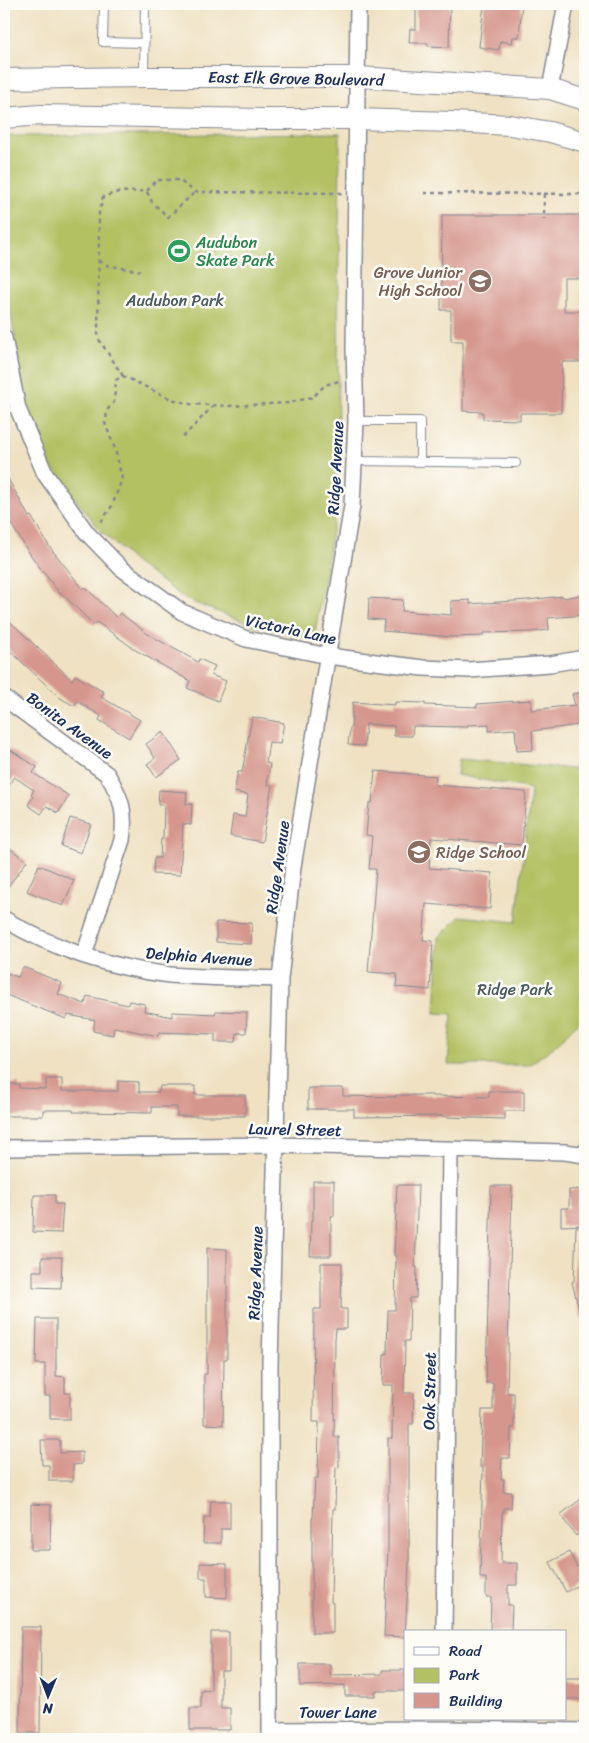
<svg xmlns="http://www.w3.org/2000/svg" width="589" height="1743" font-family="Sriracha,sans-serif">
  <rect width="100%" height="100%" fill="#fdfcf7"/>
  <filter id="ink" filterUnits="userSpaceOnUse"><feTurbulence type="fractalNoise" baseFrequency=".02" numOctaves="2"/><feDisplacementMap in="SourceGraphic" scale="10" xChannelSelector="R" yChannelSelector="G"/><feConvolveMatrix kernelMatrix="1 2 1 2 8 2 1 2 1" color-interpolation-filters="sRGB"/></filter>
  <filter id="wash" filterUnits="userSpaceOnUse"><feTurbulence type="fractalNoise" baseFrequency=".0096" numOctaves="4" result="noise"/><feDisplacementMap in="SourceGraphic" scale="20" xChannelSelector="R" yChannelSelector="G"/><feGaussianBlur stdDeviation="1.12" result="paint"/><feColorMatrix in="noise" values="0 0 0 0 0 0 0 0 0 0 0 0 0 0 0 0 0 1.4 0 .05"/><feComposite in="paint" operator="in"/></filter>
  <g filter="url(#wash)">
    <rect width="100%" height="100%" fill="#efe1c2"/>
    <path fill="#b3c164" stroke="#677861" d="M340 133 337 502 314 639 252 625 187 600 134 562 99 529 53 470 27 410 4 274V136Z
      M459 759 585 770V1013L582 1019 555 1046 529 1065H448L452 1014 435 1013 439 937 460 916 516 922 531 789 457 775Z"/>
    <g id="blocks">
      <path fill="#d5968d" d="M416 4H450L449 47 428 46V43H409L410 29H416Z
        M484 4H522L519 37H513L512 43 500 41 499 50 479 47Z
        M442 215H585V278H564V311H585V362H562L561 413H520V420L483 419V412L463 411V341H451V310H441Z
        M4 471 29 517 31 516 49 546 83 589 85 587 116 617 120 613 148 634 198 662 199 659 215 666 211 675 226 681 218 701 187 688 190 681 137 651 97 622 94 625 61 593 60 594 32 557 4 513Z
        M585 594V615L548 618 549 630 532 632 483 633V636L452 637 383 631 384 620 368 619 369 598 403 600 402 611 451 615V601L470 600V604L528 600 563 596 564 598Z
        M4 616 72 680 75 675 104 692 101 697 140 720 129 738 99 720 101 716 77 701 74 706 59 697 4 645Z
        M585 692V732H580L579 725 532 731 533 750 517 751 515 729 489 731V724L467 725V727L413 726 412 736H394V726L366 724 364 746 348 745 350 728H351L353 702 395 705V702L425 703V705L477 707V704L531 700V710L575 705 572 694Z
        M252 717 284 723 280 744 269 742 266 763 270 764 267 784 272 785 262 842 230 836 233 815 245 817 248 795 234 792 238 772H242Z
        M163 732 181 760 156 777 147 764 155 758 146 744Z
        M9 749 37 767 33 773 69 796 58 813 47 806 41 814 28 805 33 797 31 795 34 790 14 777 4 792V758Z
        M375 771 436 776 435 785 526 792 522 845 431 838 429 868 492 873 490 909 426 904 423 940 433 941 430 990 396 987 397 974 368 972 376 869H369L372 836 366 835 369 803H372Z
        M159 790 187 792 186 804H192L191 825 183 824 180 875 153 874 154 858H160L161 839H163L164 805H158Z
        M70 818 91 824 81 853 61 846Z
        M4 844 27 861 4 892Z
        M39 865 74 880 63 906 27 891Z
        M216 922 252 923 251 944 216 942Z
        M23 967 62 983 58 994 85 1004 87 996 128 1005 129 1001 145 1004 144 1011 172 1017V1012L215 1014 216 1011 247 1012 246 1033H237L236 1042H215V1034L159 1032 158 1036 114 1027 113 1035 93 1031 95 1020 68 1015 66 1019 4 994V972L18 977Z
        M46 1079H62V1091H118V1081L139 1082V1092H159L160 1086H195V1095H245V1116H177V1107H152V1113L73 1112V1110H43V1116H4V1084H19V1088L46 1089Z
        M308 1088H343V1096L396 1097V1095H432V1096L489 1097V1091H524V1111H505V1119L445 1117V1116L354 1117V1109H308Z
        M313 1181H334V1216H331V1256H310L311 1220H313Z
        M397 1185H418L415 1267H417L416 1298H410L409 1341H405L404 1393H414L413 1424H409V1563L405 1637 384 1636 388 1549V1438H392L393 1385H383L384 1354H387L388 1310H395L396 1256H394Z
        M491 1186H512L507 1393H514V1428H511L510 1458H502L501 1479H504L503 1492H512L511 1508H504V1512H502L501 1563H517V1585H508V1605H512L511 1632H490L491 1597H486V1578H480L483 1467H480L482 1410H493V1383H486Z
        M585 1189V1225L561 1226V1208H569V1190Z
        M34 1195H55V1204H63L61 1233 33 1232Z
        M576 1227H585V1318H581L572 1282 574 1281Z
        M207 1248 227 1249V1359H224L223 1425 204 1424V1374H207Z
        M42 1257H62L61 1288 33 1287V1271H42Z
        M321 1263H342L341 1309H347V1329H336L335 1339 334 1437H339V1468L336 1467 335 1509H333L331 1602 333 1603V1633H312V1518H313L315 1478H318L319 1422H313L314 1309H321Z
        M37 1319H56V1376L65 1377V1393H70V1419H50V1396H45V1364H36Z
        M41 1440H60V1453L82 1452V1464L73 1465V1481H49V1465H42Z
        M585 1496V1529L576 1536 560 1515Z
        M211 1501H230V1529H221V1543H203L204 1518H210Z
        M31 1504 51 1505 50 1550H31Z
        M569 1552 577 1567 585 1562V1581L566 1592 550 1562Z
        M200 1563 227 1564V1598L206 1597V1578H200Z
        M21 1627H41L40 1733H20Z
        M211 1632H229V1671H221V1708H230V1730H190V1708H201V1691L211 1690Z
        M300 1664H330V1675L382 1674V1670H405V1691H375V1696H345V1685L300 1686Z
        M565 1678H585V1699H565Z"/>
    </g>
  </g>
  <g filter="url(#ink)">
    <use href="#blocks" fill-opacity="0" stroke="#858890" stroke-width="1"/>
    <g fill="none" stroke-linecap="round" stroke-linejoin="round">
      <g stroke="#858890" stroke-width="10">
        <path id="service" d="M104 4 103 42 144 43
          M144 77 145 4
          M356 421H420V462
          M355 461 516 463"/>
      </g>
      <g stroke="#858890" stroke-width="18">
        <path id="minor" d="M550 89 566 4
          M4 338 18 409 45 474 87 533 121 568 182 612 246 639 328 656 423 668 469 670 550 664 585 658
          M4 698 107 774C122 798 126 813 122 840L84 955
          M4 919C53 949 112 968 170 975 206 978 244 978 280 979
          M4 1148 276 1145 565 1152 585 1155
          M444 1632 450 1150
          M270 1730 443 1729 585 1731
          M270 1739V1365L280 979 293 867 352 506 356 421 354 349 358 4"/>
      </g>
      <g stroke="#858890" stroke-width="22">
        <path id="tertiary" d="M4 79 144 77H358L550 89 585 100
          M4 118 40 115 262 119H356L452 122 510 125 550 132 585 142"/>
      </g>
      <path stroke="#858890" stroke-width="2.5" stroke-dasharray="4 4" stroke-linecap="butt" d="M147 192 152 202 168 217 195 192
        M424 193 582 194 585 192
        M544 194V220
        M99 261 106 265 140 271
        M123 376 98 338 99 213 103 197 118 192 147 191 156 180H179L195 192 343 193
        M183 437 214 405
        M101 522 112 506 122 479 115 449 105 423 108 409 114 402 116 380 123 376 171 399 190 404 229 406 288 403 313 397 325 385 342 380"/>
      <use href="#service" stroke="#fff" stroke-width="8"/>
      <use href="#minor" stroke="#fff" stroke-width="15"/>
      <use href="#tertiary" stroke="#fff" stroke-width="20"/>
    </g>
  </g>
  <defs>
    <g id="stadium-disc" transform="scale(1.25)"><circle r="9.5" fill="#2e9e5b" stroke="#fdfcf7"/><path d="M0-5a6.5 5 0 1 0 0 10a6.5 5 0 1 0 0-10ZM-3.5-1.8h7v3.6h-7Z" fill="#fff"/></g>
    <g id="school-disc" transform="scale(1.25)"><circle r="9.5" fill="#8d6e63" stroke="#fdfcf7"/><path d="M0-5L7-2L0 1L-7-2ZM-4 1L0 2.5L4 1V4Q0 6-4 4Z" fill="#fff"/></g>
  </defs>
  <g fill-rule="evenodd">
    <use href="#stadium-disc" x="179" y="251"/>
    <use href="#school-disc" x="480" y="281"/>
    <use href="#school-disc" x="419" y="852"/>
  </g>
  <g text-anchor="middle" stroke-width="5" stroke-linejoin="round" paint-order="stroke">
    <g font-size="16" fill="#1b2f5e" stroke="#fdfcf7">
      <text transform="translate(296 78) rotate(1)" y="6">East Elk Grove Boulevard</text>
      <text transform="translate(335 468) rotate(-87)" y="6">Ridge Avenue</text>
      <text transform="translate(291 629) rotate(12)" y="6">Victoria Lane</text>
      <text transform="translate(70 725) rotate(36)" y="6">Bonita Avenue</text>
      <text transform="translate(277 867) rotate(-82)" y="6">Ridge Avenue</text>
      <text transform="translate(199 956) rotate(4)" y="6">Delphia Avenue</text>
      <text transform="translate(295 1129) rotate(1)" y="6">Laurel Street</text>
      <text transform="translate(255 1273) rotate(-88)" y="6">Ridge Avenue</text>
      <text transform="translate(429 1391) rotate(-89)" y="6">Oak Street</text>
      <text x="338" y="1718">Tower Lane</text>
    </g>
    <g font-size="16" fill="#27864d" stroke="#fdfcf7" text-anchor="start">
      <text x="196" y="248">Audubon<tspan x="196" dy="18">Skate Park</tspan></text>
    </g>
    <g font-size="16" fill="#785e54" stroke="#fdfcf7" text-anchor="end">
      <text x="462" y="278">Grove Junior<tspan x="462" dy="18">High School</tspan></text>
      <text x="436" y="858" text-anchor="start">Ridge School</text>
    </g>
    <g font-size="16" fill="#495b60" stroke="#fdfcf7">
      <text x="175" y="306">Audubon Park</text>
      <text x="515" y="995">Ridge Park</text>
    </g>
  </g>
  <rect width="589" height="1743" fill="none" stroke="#fdfcf7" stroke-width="20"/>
  <rect x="404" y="1630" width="162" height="90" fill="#fdfcf7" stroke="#a3aaba"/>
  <rect x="414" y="1647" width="25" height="8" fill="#ffffff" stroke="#a3aaba"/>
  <text x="449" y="1656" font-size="15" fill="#1b2f5e">Road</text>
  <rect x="414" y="1668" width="25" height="15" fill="#b3c164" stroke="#a3aaba"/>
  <text x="449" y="1680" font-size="15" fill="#1b2f5e">Park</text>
  <rect x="414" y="1693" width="25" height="15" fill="#d5968d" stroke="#a3aaba"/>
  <text x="449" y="1706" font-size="15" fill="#1b2f5e">Building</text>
  <g transform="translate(48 1696) rotate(181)" stroke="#fdfcf7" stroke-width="4" paint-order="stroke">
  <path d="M0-4L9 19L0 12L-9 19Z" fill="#1b2f5e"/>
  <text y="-8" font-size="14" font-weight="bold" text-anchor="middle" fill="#1b2f5e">N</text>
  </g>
</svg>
